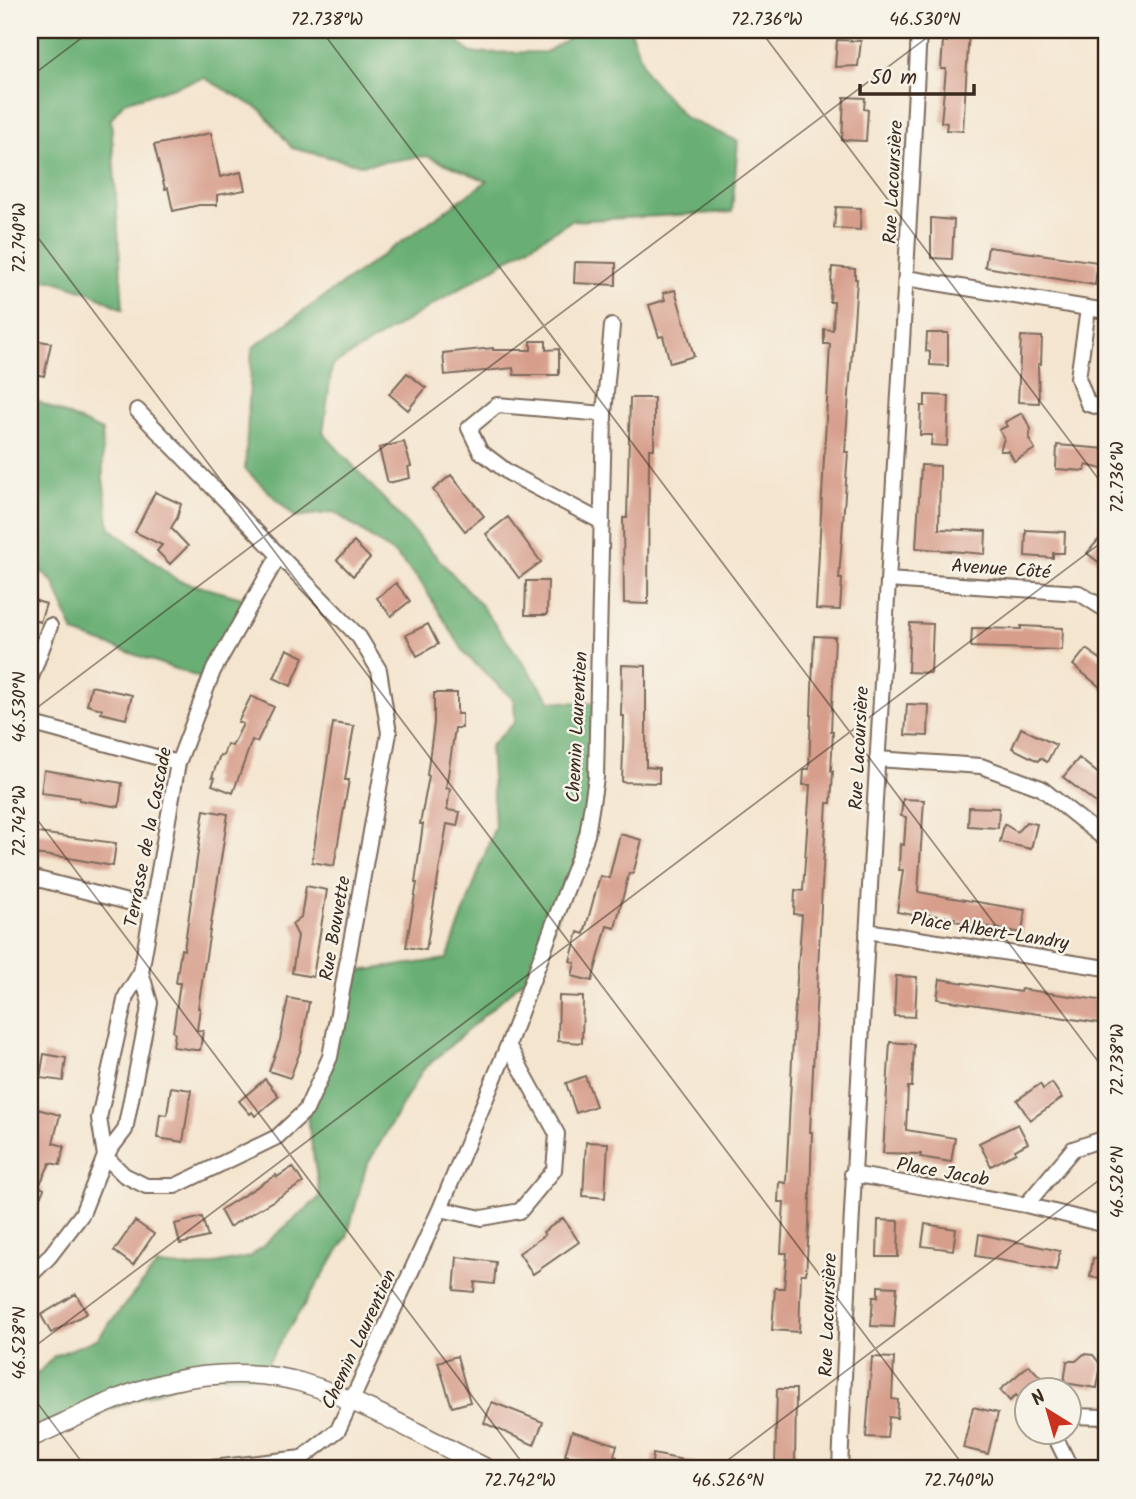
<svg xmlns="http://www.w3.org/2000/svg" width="1136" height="1499" font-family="Kalam,sans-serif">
  <rect width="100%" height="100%" fill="#f7f3e8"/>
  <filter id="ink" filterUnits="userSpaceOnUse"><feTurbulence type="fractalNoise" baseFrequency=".0143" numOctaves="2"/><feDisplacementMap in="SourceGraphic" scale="14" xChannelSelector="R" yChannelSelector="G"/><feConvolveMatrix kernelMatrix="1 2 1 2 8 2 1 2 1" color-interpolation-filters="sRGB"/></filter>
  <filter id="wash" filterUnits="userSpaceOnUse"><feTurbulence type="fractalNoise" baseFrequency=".00686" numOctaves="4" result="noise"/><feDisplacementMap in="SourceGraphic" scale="28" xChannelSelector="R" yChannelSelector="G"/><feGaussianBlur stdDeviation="1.57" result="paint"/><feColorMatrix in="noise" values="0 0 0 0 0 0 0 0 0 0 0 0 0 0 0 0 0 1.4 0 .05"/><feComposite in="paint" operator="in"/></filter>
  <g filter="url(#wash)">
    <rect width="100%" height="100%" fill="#f4e5cf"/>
    <path fill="#69af74" stroke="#526c49" stroke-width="2" d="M30 30H446L471 53 546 52 582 30H630L647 74 685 118 738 141 732 212 571 221 332 366 323 433 480 604 551 701 598 704 587 835 538 967 422 1071 366 1167 347 1237 259 1376H201L30 1438V1382L54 1356 97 1339 157 1265 194 1268 250 1257 320 1197 306 1110 330 1057 345 973 447 959 495 826 490 746 515 722 514 700 466 655 420 581 396 555 334 512 295 517 245 469 252 348 487 181 427 156 361 165 292 148 261 110 204 78 124 102 111 119 123 309 91 293 52 280 30 282Z
      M30 398 102 431 103 479 110 528 177 580 246 599 209 681 74 633 54 583 30 561Z"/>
    <g id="blocks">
      <path fill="#d79e8c" d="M948 30H969L963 131 946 130 947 123 941 122 946 69H941L943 41 947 42Z
        M837 40 861 41 858 66 835 67Z
        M844 97 865 98 864 109 868 110 866 141 842 140Z
        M211 133 220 177 241 172 245 190 217 195V205H199L173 211 168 188 165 189 154 145Z
        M836 207 861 208 860 230 834 228Z
        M931 218 954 220 952 259 931 258Z
        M988 247 1098 262 1095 285 985 267Z
        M575 262 616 263V285L574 283Z
        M832 267 855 269V279H857L845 452H848L839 579H842L840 610 816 609 830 344H824V329L833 330 834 302H830Z
        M675 290 694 356 670 363 663 336 659 337 649 305 665 300 663 293Z
        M927 333H948V366L930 365V352L926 351Z
        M1021 336 1042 337 1041 364H1038L1039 403 1018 402Z
        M30 339 51 343 44 376 30 373Z
        M531 341H546V350L559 349V375H514L513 368 445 375 443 353 493 348V350H531Z
        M407 373 426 388 408 410 389 394Z
        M925 395 949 396 947 446 931 445 932 435H920L921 406H925Z
        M630 398H654V449H649L648 604 624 603 623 518H627Z
        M1022 413 1031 429 1029 439 1035 449 1014 461 1009 451H1000L1004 438 999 430 1007 426 1005 422Z
        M404 442 411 466 408 467 410 478 388 483 379 448Z
        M1057 445 1106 449V470L1086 465 1085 471 1056 469Z
        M921 465 940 466 939 529 986 531 985 554 916 548Z
        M451 475 484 516 465 531 433 490Z
        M155 492 181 504 177 518 171 528 188 546 170 564 157 551 162 545 135 532Z
        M508 517 541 562 519 578 486 534Z
        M1026 530 1065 532 1064 553H1053V558L1025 556Z
        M1106 531V558L1101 564 1087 553Z
        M354 542 370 558 353 576 337 560Z
        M526 581H548L547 615H525Z
        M396 583 410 601 391 616 377 598Z
        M30 599 46 604 40 622 30 619Z
        M910 623 933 624 931 673 908 672Z
        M428 624 438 644 417 656 406 635Z
        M1021 626 1063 628 1062 650 971 647 972 628 1021 629Z
        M814 636 835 637 831 731H833L831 771H833L831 803H827L822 886 810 1132H812L809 1226 806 1274H801L799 1332 772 1330 775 1288H784L787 1253H781L784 1202H778L779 1182 786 1183 794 1018 802 915 794 914 795 890 803 891 810 785H803L804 769H809Z
        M287 649 304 657 291 686 274 678Z
        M1086 649 1106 663V692L1073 665Z
        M622 665 646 666V767L659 768V783L622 782 624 716H621Z
        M91 686 132 695 126 719 101 713 102 709 87 705Z
        M434 693H457V714H462V728H455L446 788 450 789 447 810 460 812 457 826 447 824 426 950 406 947 417 883H415L423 824H420L429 776 427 775 434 723Z
        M251 696 274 707 257 742 252 740 233 793 212 785 215 778 212 777 220 755 223 756 227 744 232 746 243 724 238 722Z
        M907 704 929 705 928 736 905 735Z
        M333 723 354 726 345 780H349L334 866 312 862Z
        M1021 728 1056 745 1047 762 1040 758 1038 761 1012 748Z
        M1079 758 1106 780V811L1063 777Z
        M44 770 122 783 119 807 79 800V798L41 793Z
        M903 799 924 800 918 892 1025 910 1022 933 954 921 955 918 925 914 924 917 897 912 903 870H899L900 844 904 845 906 817 901 816Z
        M969 807 999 808 998 828 968 826Z
        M204 810 228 814 198 1008H200L197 1030 203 1031 200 1050H195L173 1047 175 1033 173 1032 180 983H176L181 949 184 950Z
        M1026 822 1037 824 1031 849 1000 842 1004 824 1017 832Z
        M30 832 116 843 113 866 63 857 32 854Z
        M620 834 642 840 633 874 629 873 615 928 607 926 592 981 572 976 575 963 570 961 578 932 584 934 600 876 609 878Z
        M306 886 327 890 313 977 292 973 298 936 292 924 301 917Z
        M896 976 917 977 915 1017 894 1016Z
        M940 979 1020 992 1021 989 1106 1001V1024L937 999Z
        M559 996 583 997 582 1043 558 1041Z
        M288 998 309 1002 301 1049 290 1078 269 1071 280 1040Z
        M890 1042 914 1044 912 1087H908L906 1130 955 1138 951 1162 920 1157 921 1154 883 1153Z
        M44 1054 66 1058 63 1081 40 1078Z
        M585 1076 596 1106 576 1113 566 1083Z
        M265 1079 279 1096 255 1116 252 1112 250 1114 239 1101Z
        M1052 1083 1062 1098 1030 1120 1017 1100 1040 1084 1043 1089Z
        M171 1087 191 1090 183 1142 157 1138 160 1114 167 1115Z
        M37 1109 60 1115 53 1143 64 1146 60 1165 50 1163 39 1186 44 1189 30 1220V1124L33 1125Z
        M1018 1124 1028 1143 1015 1150 1016 1153 991 1166 979 1143Z
        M586 1142 608 1143 605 1198 583 1196Z
        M293 1167 303 1183 229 1227 220 1210 276 1175 277 1177Z
        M202 1217 208 1237 180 1244 175 1224Z
        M563 1218 579 1242 533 1274 519 1253 545 1235 543 1232Z
        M878 1220 899 1221 898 1257H877Z
        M135 1221 154 1234 133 1265 114 1251Z
        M925 1224 956 1229 953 1250 922 1246Z
        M979 1234 1060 1251 1056 1270 976 1256Z
        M457 1257 496 1262 494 1284 475 1282 474 1292 454 1290Z
        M1093 1258 1106 1261V1280L1090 1277Z
        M878 1286 897 1287 894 1327 871 1326 873 1297H878Z
        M76 1294 87 1313 51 1333 41 1315Z
        M1084 1354 1093 1355 1101 1365 1097 1388 1064 1383 1067 1361H1076Z
        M457 1356 470 1402 452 1407 438 1362Z
        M872 1357 894 1358 892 1399 898 1400 897 1418 889 1417 887 1438 866 1437Z
        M1029 1365 1044 1381 1033 1390H1027V1395L1021 1401 1016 1395 1010 1401 1000 1390Z
        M777 1389H796L795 1467H775Z
        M492 1402 543 1422 534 1445 484 1423Z
        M973 1407 998 1413 988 1454 963 1448Z
        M572 1431 617 1445 614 1456 617 1457 614 1469H597L586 1466 587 1461 565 1455Z
        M653 1454 699 1463 698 1469H651Z"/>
    </g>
  </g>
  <g filter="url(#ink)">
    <use href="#blocks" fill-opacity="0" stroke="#7c6b5c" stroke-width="2"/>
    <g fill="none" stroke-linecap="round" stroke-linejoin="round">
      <g stroke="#7c6b5c" stroke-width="18">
        <path id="minor" d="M906 278 1106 311
          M1088 309 1078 378 1088 404 1106 409
          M602 522 509 473 480 451 469 428 497 405 604 414
          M888 580 1079 593 1106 610
          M30 680 50 626
          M30 723 178 763
          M877 759 981 766 1041 788 1106 840
          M30 877 151 908
          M867 931 1106 968
          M105 1156 124 1175 146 1186H175L277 1137 306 1110 330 1057 389 733 379 670 359 637 137 410
          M105 1156 99 1118 126 996 141 972 178 763 213 671 279 555
          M852 1174 1026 1205 1106 1225
          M1026 1205 1073 1149 1106 1138
          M440 1209 482 1218 520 1211 554 1170 557 1134 508 1045
          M30 1276 49 1257 82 1214 105 1156 125 1130 150 1003 141 972
          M1070 1416 1106 1417
          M1053 1432 1071 1469
          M203 1469 302 1458 338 1430 440 1209 508 1045 587 835 596 778 604 414 612 326
          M840 1469C860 989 895 510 919 30"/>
      </g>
      <g stroke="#7c6b5c" stroke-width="21">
        <path id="tertiary" d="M30 1438C76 1418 123 1392 173 1381 213 1372 261 1371 300 1382 364 1401 428 1439 488 1469"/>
      </g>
      <use href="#minor" stroke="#fff" stroke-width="14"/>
      <use href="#tertiary" stroke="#fff" stroke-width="18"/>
    </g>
  </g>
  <path fill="none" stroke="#3b2a1e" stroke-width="2" stroke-opacity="0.45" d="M321 30 1106 1072M760 30 1106 489M30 77 92 30M30 227 966 1469M30 713 937 30M30 810 527 1469M30 1350 1106 539M30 1393 87 1469M716 1469 1106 1175"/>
  <g text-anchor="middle" stroke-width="5" stroke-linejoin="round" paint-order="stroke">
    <g font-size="19" fill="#3b2a1e" stroke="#f7f3e8">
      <text transform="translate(892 182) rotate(-87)" y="7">Rue Lacoursière</text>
      <text transform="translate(1001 568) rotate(4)" y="7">Avenue Côté</text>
      <text transform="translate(576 727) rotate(-87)" y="7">Chemin Laurentien</text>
      <text transform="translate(858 748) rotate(-87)" y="7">Rue Lacoursière</text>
      <text transform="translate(147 837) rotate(-79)" y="7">Terrasse de la Cascade</text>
      <text transform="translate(334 928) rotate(-80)" y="7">Rue Bouvette</text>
      <text transform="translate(990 930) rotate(9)" y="7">Place Albert-Landry</text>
      <text transform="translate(943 1171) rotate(10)" y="7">Place Jacob</text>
      <text transform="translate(827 1315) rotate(-88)" y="7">Rue Lacoursière</text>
      <text transform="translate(358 1339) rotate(-65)" y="7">Chemin Laurentien</text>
    </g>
  </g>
  <rect width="1136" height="1499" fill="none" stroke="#f7f3e8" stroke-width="77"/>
  <g transform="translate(1048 1411) rotate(323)"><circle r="33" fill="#f7f3e8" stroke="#aca397" stroke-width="2"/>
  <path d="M0-5L12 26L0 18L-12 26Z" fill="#c8321e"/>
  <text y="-10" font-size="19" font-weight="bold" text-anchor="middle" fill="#3b2a1e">N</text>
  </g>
  <path d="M860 84v10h114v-10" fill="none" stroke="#3b2a1e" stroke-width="3.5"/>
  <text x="870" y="84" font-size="21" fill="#3b2a1e" stroke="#f7f3e8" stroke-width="5" paint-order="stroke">50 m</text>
  <rect x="38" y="38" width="1060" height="1422" fill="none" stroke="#3b2a1e" stroke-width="2.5"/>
  <g font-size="18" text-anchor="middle" fill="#3b2a1e">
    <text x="327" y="25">72.738°W</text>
    <text x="767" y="25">72.736°W</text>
    <text x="925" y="25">46.530°N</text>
    <text transform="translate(19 238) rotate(-90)" y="6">72.740°W</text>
    <text transform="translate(1117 477) rotate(-90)" y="6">72.736°W</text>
    <text transform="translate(19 707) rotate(-90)" y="6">46.530°N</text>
    <text transform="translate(19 821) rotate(-90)" y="6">72.742°W</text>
    <text transform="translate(1117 1060) rotate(-90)" y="6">72.738°W</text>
    <text transform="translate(1117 1182) rotate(-90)" y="6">46.526°N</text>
    <text transform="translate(19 1343) rotate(-90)" y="6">46.528°N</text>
    <text x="520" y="1486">72.742°W</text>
    <text x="728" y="1486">46.526°N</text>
    <text x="959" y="1486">72.740°W</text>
  </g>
</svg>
